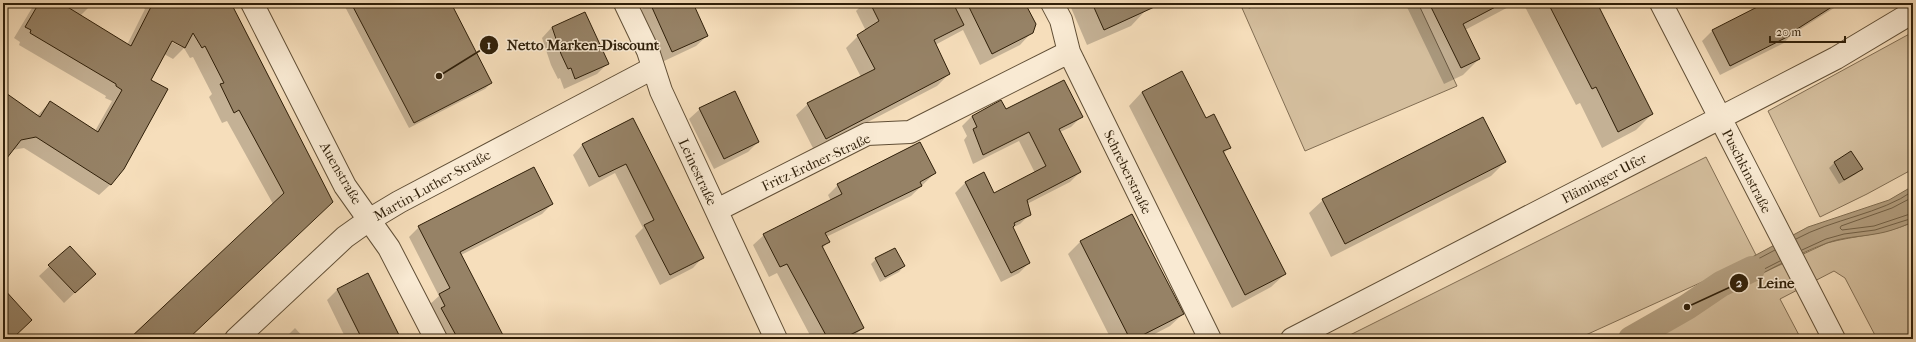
<svg xmlns="http://www.w3.org/2000/svg" width="1916" height="342" font-family="'IM FELL French Canon',serif">
  <rect width="100%" height="100%" fill="#f6debb"/>
  <filter id="stains"><feTurbulence type="fractalNoise" baseFrequency=".005" numOctaves="4"/><feColorMatrix values="0 0 0 0 .2 0 0 0 0 .09 0 0 0 0 .02 0 0 0 .5 -.17"/></filter>
  <radialGradient id="worn" r=".72"><stop offset=".6" stop-color="#630" stop-opacity="0"/><stop offset="1" stop-color="#630" stop-opacity=".3"/></radialGradient>
  <path fill="#d4be9d" stroke="#826e53" d="M1255 3H1418L1457 86 1305 151 1242 8Z
    M1913 32V169L1867 194 1820 217 1768 111Z
    M1706 157 1757 257 1577 339H1342Z
    M1913 222V339H1877L1845 278 1834 271 1780 299 1801 339H1621L1827 243C1856 235 1885 235 1913 222Z"/>
  <path fill="#b29d7e" stroke="#7e6b4f" d="M1913 186V222C1901 227 1889 232 1875 234 1859 237 1843 237 1827 243 1794 255 1758 276 1726 293L1717 276 1808 227 1889 200Z"/>
  <path fill="#0003" fill-rule="evenodd" d="M35 3H93L80 16 127 45 145 9 138 3H211L332 202 187 339H130L273 204 227 121 222 123 209 97 212 94 193 57 190 58 184 48 173 59 164 54 150 80 111 184 99 195 24 148 12 150 3 162V92L37 116 50 102 95 131 112 101 105 98 106 96 19 45 20 42 14 38ZM168 38 182 45V47L167 40Z
    M343 3H450L491 83 485 89 409 128Z
    M648 3H691L707 36 696 46 662 62 639 12Z
    M864 3H1024L1032 32 1020 45 980 65 963 30 935 45 949 74 937 86 814 150 796 115 808 104 861 77 846 48 858 36 866 31 856 11Z
    M1069 3H1144L1147 9 1131 26 1087 45Z
    M1246 3H1262L1249 9Z
    M1405 3H1516L1465 30 1479 59 1463 75 1444 84Z
    M1523 3H1596L1652 114 1636 130 1602 148 1580 103 1576 105Z
    M1767 3H1842L1791 35 1784 43 1720 75 1702 41 1712 31Z
    M552 27 607 64 597 74 564 89 560 78 558 79 551 65 542 38Z
    M1142 92 1206 119 1230 147 1223 154 1285 274 1271 287 1232 308 1129 106Z
    M700 109 758 142 748 152 714 169 689 119Z
    M1005 111 1081 117 1071 127 1060 132 1080 172 1070 182 1027 204 1030 214 1020 224 1012 228 1029 263 1019 273 1001 282 955 193 965 183 984 174 994 194 1035 173 1019 141 973 164 964 140 967 136 962 126 972 116Z
    M633 120 703 257 693 268 660 285 635 236 643 228 615 173 589 187 573 155 583 144Z
    M1505 162 1491 176 1331 257 1309 213 1323 200Z
    M1834 163 1861 169 1856 174 1839 184 1829 168Z
    M935 173 911 196 826 237 828 242 822 249 863 328 850 339H812L777 273 769 277 753 245 764 235 831 201 828 195 838 185Z
    M552 204 542 214 461 255 504 339H442L429 305 439 296 409 237 419 227Z
    M1080 242 1183 314 1170 326 1145 339H1111L1068 254Z
    M70 247 84 284 64 303 39 276Z
    M876 259 904 266 899 272 880 282 871 264Z
    M368 274 401 339H346L327 300 337 290Z
    M295 328 305 339H284Z
    M725 335 727 339H716Z"/>
  <g fill="none" stroke-linecap="round" stroke-linejoin="round">
    <path stroke="#705e44" stroke-width="1" d="M1913 197 1892 208 1841 226 1840 228 1842 230 1874 226 1913 213
      M1796 239C1832 219 1881 214 1913 191
      M1775 250 1724 277 1725 283 1729 287 1780 261
      M1802 250 1826 239 1844 234 1875 230 1913 218"/>
    <path stroke="#b29d7e" stroke-width="26" d="M1631 339 1687 307 1721 284 1752 269"/>
  </g>
  <path fill="#968266" stroke="#2f1f09" d="M39 3H61L131 46 153 3H231L333 202 188 339H129L284 193 239 110 234 113 220 84 224 83 205 46 202 48 193 33 185 48 172 41 151 80 168 89 124 169 111 185 36 137 21 140 3 163V91L40 117 50 101 98 132 122 90 116 86V84L30 33 31 30 25 27Z
    M351 3H451L492 83 414 123Z
    M650 3H693L708 36 672 52Z
    M870 3H953L964 25 934 40 950 74 826 139 807 103 875 69 857 35 879 21Z
    M967 3H1025L1036 24 1033 33 992 54Z
    M1092 3H1163L1104 30Z
    M1429 3H1503L1463 24 1480 59 1461 68Z
    M1548 3H1597L1653 114 1618 132 1596 87 1592 89Z
    M1765 3H1838L1794 31 1795 33 1730 66 1712 30Z
    M585 12 609 64 575 79 571 68 568 69 561 54 552 27Z
    M1182 71 1206 118 1214 114 1231 148 1223 151 1286 274 1245 295 1142 92Z
    M1064 80 1083 117 1059 129 1081 172 1027 200 1031 215 1014 223 1015 225 1013 227 1030 263 1011 273 965 182 984 172 994 193 1046 166 1029 132 983 155 973 129 977 127 972 116 1001 100 1006 109Z
    M735 91 759 142 724 159 699 108Z
    M1483 117 1506 162 1345 244 1322 199Z
    M633 118 704 258 670 275 644 225 654 220 626 164 599 177 582 144Z
    M920 142 936 173 920 182 922 186 825 233 830 242 822 246 864 328 842 339H828L787 264 780 267 763 234 842 194 837 184Z
    M1851 151 1863 169 1844 180 1834 162Z
    M534 167 553 204 460 252 505 339H458L441 308 445 306 439 294 450 288 418 226Z
    M1132 214 1184 314 1135 339H1130L1080 241Z
    M70 246 96 274 75 293 48 265Z
    M895 248 905 266 885 277 875 258Z
    M368 273 401 339H362L337 289Z
    M3 288 32 320 12 339H3Z"/>
  <g fill="none" stroke-linecap="round" stroke-linejoin="round">
    <g stroke="#614f36" stroke-width="24">
      <path id="minor" d="M252 3 345 186 389 248 436 339
        M625 3 648 51 661 91 776 339
        M1052 3 1061 20 1069 52 1210 339
        M1661 3 1834 339
        M717 210 867 134 910 132 1069 52
        M236 339 345 237 369 220 399 202 653 68
        M1292 339 1836 58 1913 12"/>
    </g>
    <use href="#minor" stroke="#f9ead3" stroke-width="22"/>
  </g>
  <g text-anchor="middle" stroke-width="3" stroke-linejoin="round" paint-order="stroke">
    <g font-size="14" fill="#2f1f09" stroke="#f9ead3">
      <text transform="translate(816 162) rotate(-25)" y="5">Fritz-Erdner-Straße</text>
      <text transform="translate(1747 171) rotate(63)" y="5">Puschkinstraße</text>
      <text transform="translate(698 172) rotate(65)" y="5">Leinestraße</text>
      <text transform="translate(1128 172) rotate(64)" y="5">Schreberstraße</text>
      <text transform="translate(341 173) rotate(60)" y="5">Auenstraße</text>
      <text transform="translate(1604 178) rotate(-27)" y="5">Fläminger Ufer</text>
      <text transform="translate(432 185) rotate(-29)" y="5">Martin-Luther-Straße</text>
    </g>
  </g>
  <path fill="none" stroke="#2f1f09" stroke-width="1.5" d="M439 76L489 45M1687 307L1739 283"/>
  <g fill="#2f1f09" stroke="#f9ead3" stroke-width="1.5">
    <circle cx="439" cy="76" r="4"/>
    <circle cx="1687" cy="307" r="4"/>
    <circle cx="489" cy="45" r="10"/>
    <circle cx="1739" cy="283" r="10"/>
  </g>
  <g font-size="12" text-anchor="middle" font-weight="bold" fill="#fff">
    <text x="489" y="49">1</text>
    <text x="1739" y="287">2</text>
  </g>
  <g font-size="15" text-anchor="middle" font-weight="bold" fill="#2f1f09" stroke="#f9ead3" stroke-width="3" stroke-linejoin="round" paint-order="stroke">
    <text x="583" y="50">Netto Marken-Discount</text>
    <text x="1776" y="288">Leine</text>
  </g>
  <rect width="1916" height="342" fill="none" stroke="#f6debb" stroke-width="16"/>
  <rect x="4" y="4" width="1908" height="334" fill="none" stroke="#2f1f09" stroke-width="2"/>
  <rect x="8" y="8" width="1900" height="326" fill="none" stroke="#2f1f09"/>
  <path d="M1770 36v6h75v-6" fill="none" stroke="#2f1f09" stroke-width="2"/>
  <text x="1776" y="36" font-size="12" fill="#2f1f09" stroke="#f9ead3" stroke-width="3" paint-order="stroke">20 m</text>
  <rect width="100%" height="100%" filter="url(#stains)"/>
  <rect width="100%" height="100%" fill="url(#worn)"/>
</svg>
